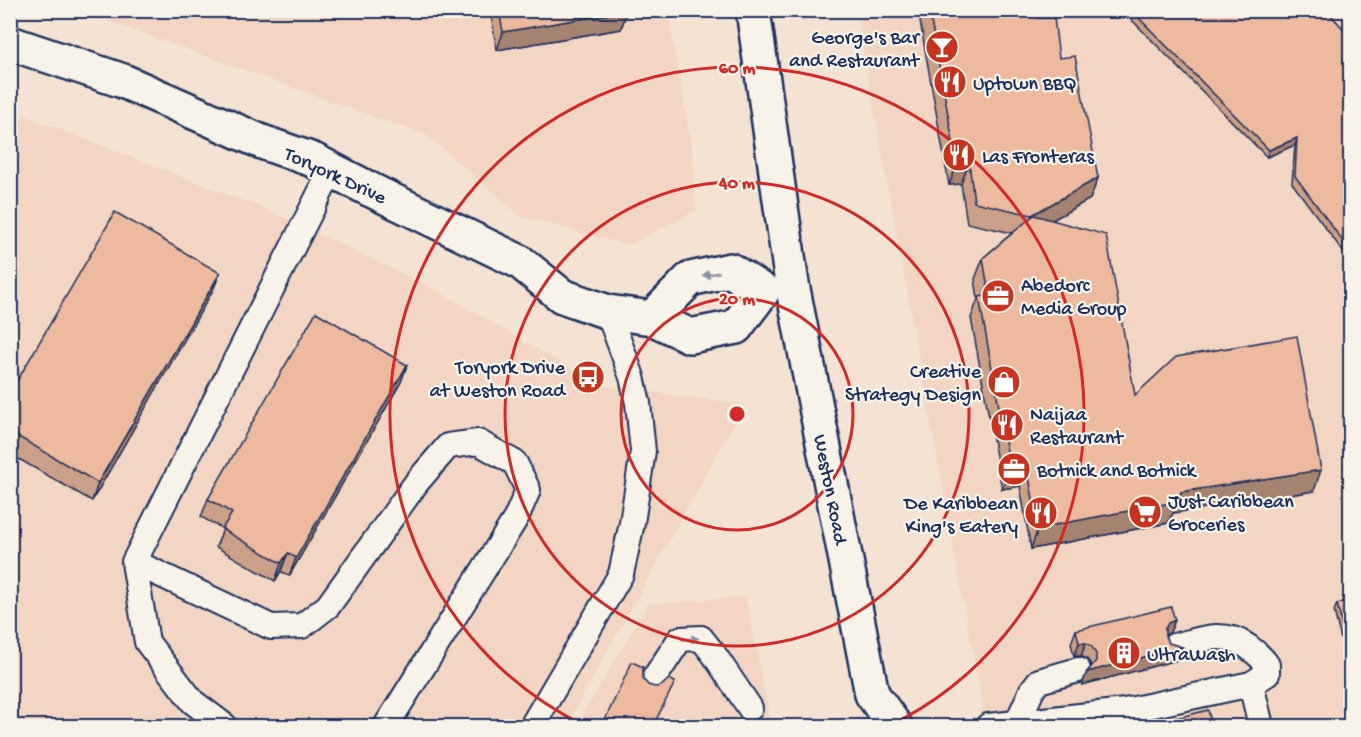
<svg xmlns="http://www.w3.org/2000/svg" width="1361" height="737" font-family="'Gochi Hand',sans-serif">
  <rect width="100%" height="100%" fill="#f4e2d2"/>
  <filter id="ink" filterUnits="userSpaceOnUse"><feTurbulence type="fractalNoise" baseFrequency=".0167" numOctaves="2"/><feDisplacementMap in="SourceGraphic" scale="12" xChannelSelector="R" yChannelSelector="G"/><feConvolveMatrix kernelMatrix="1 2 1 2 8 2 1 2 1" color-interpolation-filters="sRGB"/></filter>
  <g filter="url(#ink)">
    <path fill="#f2d6c3" d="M81 11H668L693 154 696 211 628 245 522 217 427 136Z
      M856 11H1350V726H986Z
      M10 110 275 213 436 290 600 386 745 404 566 726H11Z
      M746 597 771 726H576L648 604Z"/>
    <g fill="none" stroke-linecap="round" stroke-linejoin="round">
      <g stroke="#1b2f5e" stroke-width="28">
        <path id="lane" d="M134 562 271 627 302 626 328 606 417 482 448 446 478 442 515 463 528 490 516 518 386 726
          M653 680 680 639 701 638 713 653 750 708
          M1251 684 1261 726
          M1125 711 1251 684 1267 674V665C1262 657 1255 652 1247 646 1223 629 1199 640 1174 646
          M1017 723 1032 690 1039 681 1078 670
          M225 726 193 702 147 642 134 562 332 169
          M532 726 621 574 632 523 643 451 638 403 632 377 608 312
          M988 726 1125 711 1129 726"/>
      </g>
      <g stroke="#1b2f5e" stroke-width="38">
        <path id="secondary" d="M753 10 792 284 872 694 895 726
          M10 43 123 81 262 142 313 160 371 190 520 262 562 296 608 312 652 318 690 336 736 327 763 291
          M652 318 690 279 730 270 763 291"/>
      </g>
      <use href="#lane" stroke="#f7f3e8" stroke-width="24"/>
      <use href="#secondary" stroke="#f7f3e8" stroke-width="33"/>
    </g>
    <path fill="#cc9f89" stroke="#1b2f5e" stroke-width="1.5" d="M490 10H627L621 29 497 50Z
      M918 10H1036L1037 18 1059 58 1098 178 1090 199 1052 220 1135 395 1314 491 1173 513 1168 523 1031 549 1020 486 1002 489 971 318 978 299 975 279 983 258 1012 233 967 223 961 184 949 185Z
      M1122 10H1326L1350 36V261L1292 183 1295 145 1267 157Z
      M220 273 213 290 92 501 10 454V393Z
      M407 365 401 382 289 576 281 571 275 581 216 547 223 529 201 517 208 499Z
      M1350 601V675L1334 611 1337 604Z
      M1175 620 1170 632 1165 636 1177 660 1082 685 1087 672 1092 666 1087 659 1081 656H1074L1071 643 1076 630Z"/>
    <path fill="#a6826f" stroke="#1b2f5e" stroke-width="1.5" d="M627 11 621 29 497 50 503 32Z
      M1297 138 1295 145 1267 157 1269 150Z
      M969 162 961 184 949 185 957 164Z
      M1098 178 1090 199 1024 236 1032 215Z
      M220 273 213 290 92 501 98 483Z
      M407 365 401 382 289 576 296 558Z
      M1027 465 1020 486 1002 489 1010 468Z
      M1321 470 1314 491 1173 513 1168 523 1031 549 1038 528 1181 492Z
      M288 553 281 571 275 581 281 563Z
      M1175 620 1170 632 1164 636 1165 629 1168 623Z
      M1079 643H1086L1081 656H1074Z
      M1182 647 1177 660 1082 685 1087 672Z"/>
    <path fill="#edb99f" stroke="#1b2f5e" stroke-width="1.5" d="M499 10H627V11L503 32Z
      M929 10H1036L1037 18H1054L1059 58 1075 56 1098 178 1032 215 974 202 969 162 957 164Z
      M1131 10H1326L1350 36V251L1295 176 1297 138 1269 150Z
      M115 212 220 273 98 483 10 432V393Z
      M1034 215 1106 235 1135 395 1176 357 1297 336 1321 470 1181 492 1176 502 1038 528 1027 465 1010 468 979 297 989 295 983 258Z
      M316 312 407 365 296 558 288 553 281 563 222 529 232 513 208 499Z
      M1350 601V658L1337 604Z
      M1171 607 1175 620 1168 623 1165 629V636L1169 643 1182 647 1087 672 1096 661V654L1092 647 1086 643H1079L1076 630Z
      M632 662 643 667V679L648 685 655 687 661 686 669 679 675 682 653 726H602Z
      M1208 710 1212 726H1166L1165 721Z"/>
    <defs><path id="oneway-solid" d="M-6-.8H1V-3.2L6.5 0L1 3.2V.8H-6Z" transform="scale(1.5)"/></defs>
    <g fill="#8991a3">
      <use href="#oneway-solid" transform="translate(711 274) rotate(168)"/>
      <use href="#oneway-solid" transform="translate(690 639) rotate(-3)"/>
    </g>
  </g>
  <g fill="none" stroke="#d62828" stroke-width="3">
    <circle cx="737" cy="414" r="116"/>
    <circle cx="737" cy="414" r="232"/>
    <path d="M585 726A347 347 0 1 1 889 726"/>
  </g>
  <defs>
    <g id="bar-disc" transform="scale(1.725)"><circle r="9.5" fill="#c8321e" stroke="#f7f3e8"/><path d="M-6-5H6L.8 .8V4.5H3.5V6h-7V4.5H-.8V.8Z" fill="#fff"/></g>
    <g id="restaurant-disc" transform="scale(1.725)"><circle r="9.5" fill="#c8321e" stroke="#f7f3e8"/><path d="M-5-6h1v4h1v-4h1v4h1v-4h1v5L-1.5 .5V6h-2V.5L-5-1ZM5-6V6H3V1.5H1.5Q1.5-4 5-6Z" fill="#fff"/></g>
    <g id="office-disc" transform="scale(1.725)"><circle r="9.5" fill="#c8321e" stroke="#f7f3e8"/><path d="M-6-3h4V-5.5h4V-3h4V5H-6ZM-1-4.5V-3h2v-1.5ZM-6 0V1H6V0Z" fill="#fff"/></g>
    <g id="bus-disc" transform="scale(1.725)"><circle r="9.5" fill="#c8321e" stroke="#f7f3e8"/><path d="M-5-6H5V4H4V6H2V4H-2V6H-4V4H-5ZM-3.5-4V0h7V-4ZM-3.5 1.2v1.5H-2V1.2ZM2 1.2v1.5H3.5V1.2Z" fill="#fff"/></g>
    <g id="shop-disc" transform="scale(1.725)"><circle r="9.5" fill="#c8321e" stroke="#f7f3e8"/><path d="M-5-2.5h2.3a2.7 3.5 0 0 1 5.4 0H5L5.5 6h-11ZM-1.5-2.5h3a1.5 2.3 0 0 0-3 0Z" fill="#fff"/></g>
    <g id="supermarket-disc" transform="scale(1.725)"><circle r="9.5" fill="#c8321e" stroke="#f7f3e8"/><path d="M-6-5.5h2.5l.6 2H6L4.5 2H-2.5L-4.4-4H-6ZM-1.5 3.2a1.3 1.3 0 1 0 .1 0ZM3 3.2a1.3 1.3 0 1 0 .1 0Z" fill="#fff"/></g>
    <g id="building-disc" transform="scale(1.725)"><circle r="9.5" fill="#c8321e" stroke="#f7f3e8"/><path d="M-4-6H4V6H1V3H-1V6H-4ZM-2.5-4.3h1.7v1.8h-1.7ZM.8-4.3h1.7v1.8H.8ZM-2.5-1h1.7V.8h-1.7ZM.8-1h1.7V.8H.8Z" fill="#fff"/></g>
  </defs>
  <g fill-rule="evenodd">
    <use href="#bar-disc" x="942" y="47"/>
    <use href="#restaurant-disc" x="950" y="82"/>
    <use href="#restaurant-disc" x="959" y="155"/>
    <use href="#office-disc" x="998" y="296"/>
    <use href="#bus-disc" x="588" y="377"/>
    <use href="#shop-disc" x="1004" y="382"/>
    <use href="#restaurant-disc" x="1007" y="425"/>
    <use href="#office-disc" x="1014" y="469"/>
    <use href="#supermarket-disc" x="1145" y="512"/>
    <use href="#restaurant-disc" x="1041" y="513"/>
    <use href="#building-disc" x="1124" y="653"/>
  </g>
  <g text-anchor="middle" stroke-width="4.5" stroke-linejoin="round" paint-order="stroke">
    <g font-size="20" fill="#1b2f5e" stroke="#f7f3e8" text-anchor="start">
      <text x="919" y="43" text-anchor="end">George's Bar<tspan x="919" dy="23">and Restaurant</tspan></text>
      <text x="973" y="89">Uptown BBQ</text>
      <text x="982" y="162">Las Fronteras</text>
      <text x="1021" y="291">Abedorc<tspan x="1021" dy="23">Media Group</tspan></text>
      <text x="565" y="373" text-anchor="end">Toryork Drive<tspan x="565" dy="23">at Weston Road</tspan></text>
      <text x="981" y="377" text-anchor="end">Creative<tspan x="981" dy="23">Strategy Design</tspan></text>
      <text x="1030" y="420">Naijaa<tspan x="1030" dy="23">Restaurant</tspan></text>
      <text x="1037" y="476">Botnick and Botnick</text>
      <text x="1168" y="507">Just Caribbean<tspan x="1168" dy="23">Groceries</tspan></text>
      <text x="1018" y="509" text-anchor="end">De Karibbean<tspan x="1018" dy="23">King's Eatery</tspan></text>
      <text x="1147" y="660">UltraWash</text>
    </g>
    <g font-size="20" fill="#1b2f5e" stroke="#f7f3e8">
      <text transform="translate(336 174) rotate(25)" y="7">Toryork Drive</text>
      <text transform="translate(832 489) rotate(79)" y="7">Weston Road</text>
    </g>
  </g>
  <circle cx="737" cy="414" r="9" fill="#d62828" stroke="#f7f3e8" stroke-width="3"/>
  <g font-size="18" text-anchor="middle" font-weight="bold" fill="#d62828" stroke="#f7f3e8" stroke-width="4.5" stroke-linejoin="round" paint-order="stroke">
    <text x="737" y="73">60 m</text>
    <text x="737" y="188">40 m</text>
    <text x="737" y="304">20 m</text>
  </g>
  <rect width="1361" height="737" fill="none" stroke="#f7f3e8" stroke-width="36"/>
  <rect x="18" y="18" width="1325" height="701" fill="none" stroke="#1b2f5e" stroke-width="2" filter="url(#ink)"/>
</svg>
